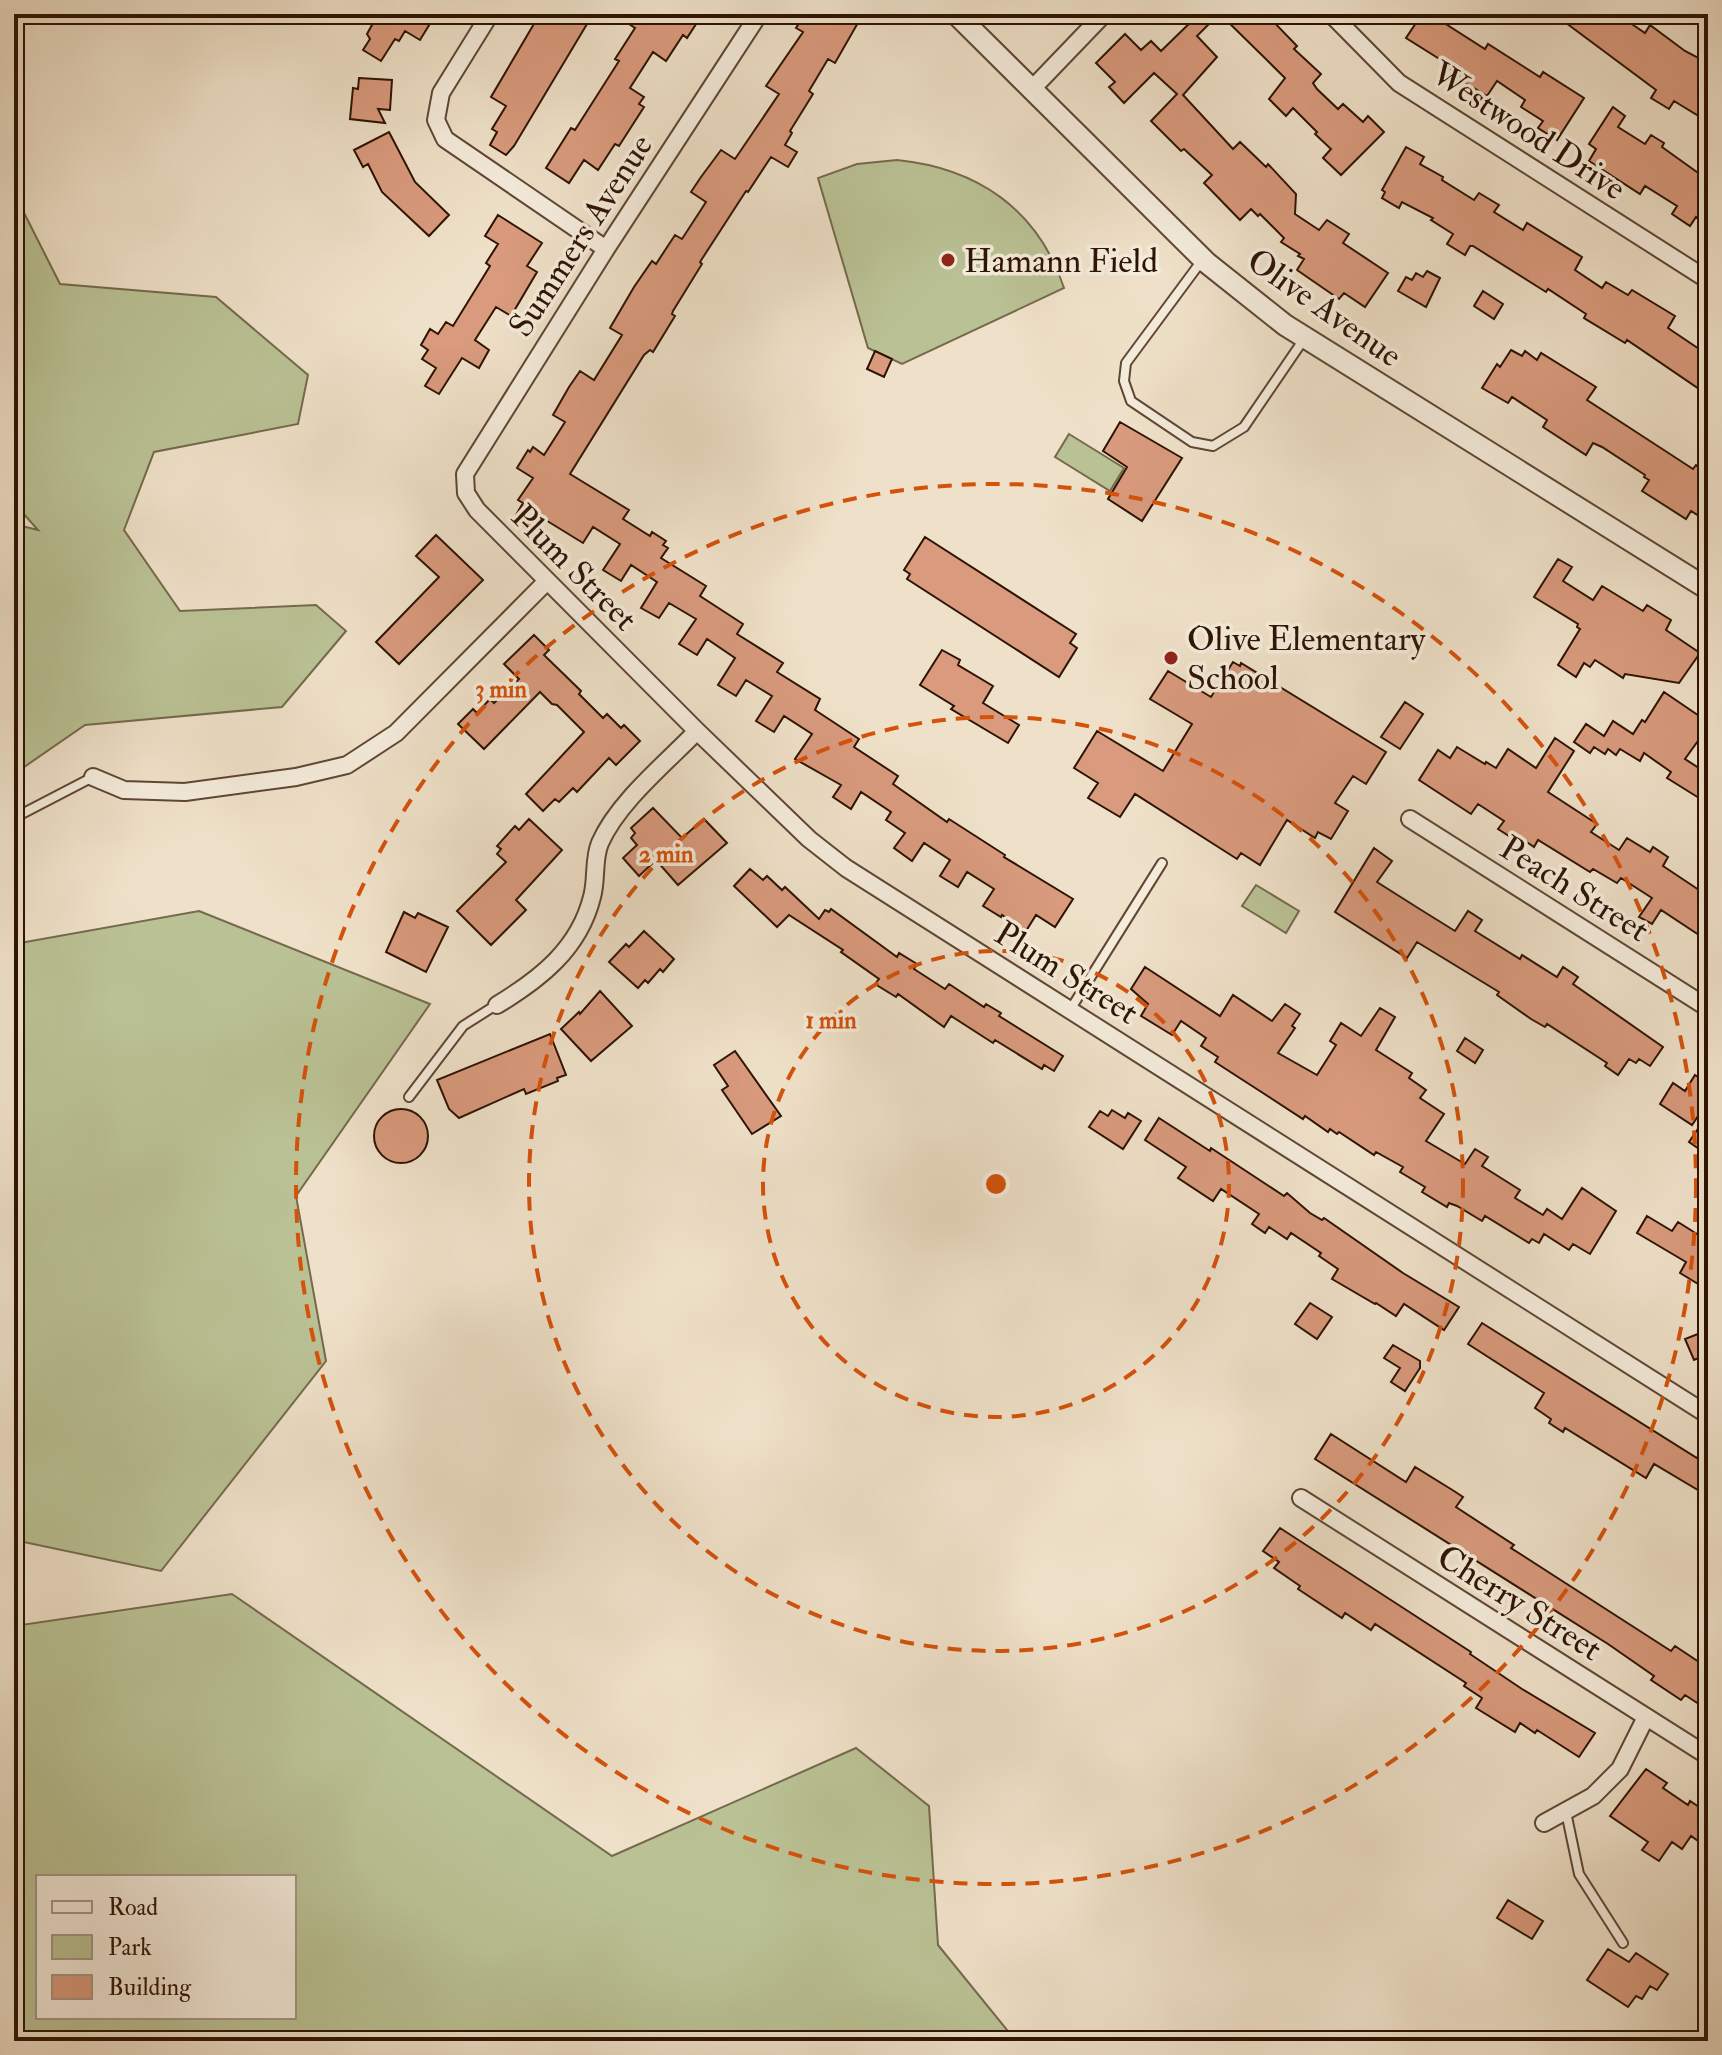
<svg xmlns="http://www.w3.org/2000/svg" width="1722" height="2055" font-family="'IM FELL Double Pica',serif">
  <rect width="100%" height="100%" fill="#efe1c9"/>
  <filter id="stains"><feTurbulence type="fractalNoise" baseFrequency=".0025" numOctaves="4"/><feColorMatrix values="0 0 0 0 .2 0 0 0 0 .09 0 0 0 0 .02 0 0 0 .5 -.17"/></filter>
  <radialGradient id="worn" r=".72"><stop offset=".6" stop-color="#630" stop-opacity="0"/><stop offset="1" stop-color="#630" stop-opacity=".3"/></radialGradient>
  <path fill="#bac295" stroke="#746a4c" stroke-width="2" fill-rule="evenodd" d="M897 160C977 168 1038 209 1064 288L902 364 868 348 818 178 857 164Z
    M14 193 60 284 216 297 308 375 298 424 154 452 124 530 180 611 316 605 346 631 282 707 85 725 14 774V524L38 530 14 503Z
    M1069 434 1124 468 1110 491 1055 457Z
    M1256 885 1299 911 1286 933 1242 906Z
    M199 911 430 1004 296 1196 326 1361 161 1571 14 1540V944Z
    M232 1594 612 1856 856 1748 929 1806 938 1945 1016 2041H14V1626ZM294 1877V2017H38V1877Z"/>
  <path fill="#d99a7d" stroke="#2d1303" stroke-width="2" d="M378 14H418L431 22 420 40 405 31 399 41 395 39 381 61 363 50 370 39 367 34Z
    M547 14H593L514 146 506 155 490 145 497 132 492 129 506 106 491 97 538 17 543 21Z
    M614 14H686L698 21 687 38 683 35 666 61 653 52 630 88 644 97 639 104 644 107 619 146 615 144 598 170 584 160 569 183 546 168 571 128 575 130 619 61 615 59 635 28Z
    M805 14H863L835 63 828 59 809 91 813 94 790 131 792 133 785 145 797 152 788 167 771 157 748 192 746 191 700 262 702 264 673 311 672 314 675 316 653 352 650 350 644 355 570 474 629 510 623 519 650 536 652 532 666 541 663 545 668 548 661 558 706 586 700 596 743 624 737 634 783 663 777 672 820 699 815 710 859 739 854 747 898 776 893 784 947 822 949 819 1005 855 1004 857 1073 899 1055 927 1036 915 1026 931 1002 915 1001 917 983 906 994 889 967 872 958 887 940 876 950 860 924 843 912 861 894 848 905 833 886 820 891 812 861 792 851 809 833 797 841 785 795 759 812 734 784 716 774 732 756 721 772 696 746 680 736 696 718 685 735 658 707 639 697 655 679 644 696 619 669 603 659 618 641 608 657 582 631 565 621 581 603 570 620 544 593 527 583 543 544 519 537 530 531 526 529 528 516 515 523 503 518 500 533 478 517 468 528 450 530 452 533 447 544 455 565 422 553 415 569 387 580 371 594 380 622 335 610 328 634 287 652 261 656 264 675 235 682 239 706 202 691 192 701 177 721 150 735 159 779 94 766 86 803 32 796 28Z
    M1199 14 1218 15 1197 36 1217 57 1183 95 1233 149 1240 142 1266 167 1268 164 1296 194 1295 214 1319 230 1327 220 1349 234 1343 243 1388 273 1365 307 1344 293 1339 299 1297 270 1304 259 1298 256 1300 254 1281 242 1284 238 1260 214 1258 216 1251 209 1240 220 1204 183 1212 175 1184 149 1181 151 1151 121 1177 94 1154 73 1124 103 1109 87 1115 82 1096 63 1125 34 1141 50 1151 41 1161 51Z
    M1220 14H1266L1297 46 1294 49 1321 74 1313 83 1317 89 1338 109 1343 104 1363 122 1368 116 1384 132 1341 175 1323 158 1331 149 1315 134 1317 132 1293 108 1286 116 1269 99 1285 78Z
    M1422 14H1430L1485 49 1488 44 1540 77 1543 72 1584 98 1557 140 1538 128 1543 121 1521 107 1525 100 1497 81 1487 96 1464 82 1441 60 1406 38Z
    M1554 14H1606L1619 23 1623 18 1645 33 1650 25 1685 51 1708 63V107L1702 118 1674 101 1669 109 1651 98 1656 90Z
    M359 78 392 80 390 110 378 109 385 123 350 119 353 88 358 89Z
    M1613 107 1625 116 1618 127 1645 144 1651 135 1664 143 1662 147 1708 180V225L1696 217 1690 226 1672 214 1677 206 1645 186 1640 194 1589 161 1596 149 1589 144Z
    M389 132 415 182 449 215 429 236 382 192 368 164 363 167 354 150Z
    M1406 147 1424 157 1420 164 1443 177 1442 180 1474 200 1479 193 1499 205 1494 212 1523 230 1527 223 1582 257 1575 270 1602 288 1606 282 1628 295 1632 290 1675 316 1668 328 1708 355V395L1627 340 1625 343 1584 318 1586 314 1548 289 1546 292 1473 246H1470L1465 255 1447 244 1453 234 1431 220 1433 218 1402 202 1399 208 1382 198 1385 192 1382 190Z
    M498 215 542 243 527 266 537 272 511 316 496 307 475 340 489 350 479 368 462 358 439 394 425 386 436 368 422 359 428 350 421 345 430 329 438 334 446 322 453 326 490 266 486 263 498 244 485 236Z
    M1427 271 1440 278 1426 307 1398 291 1406 277 1412 280 1416 273 1423 277Z
    M1483 291 1503 304 1494 319 1474 306Z
    M1511 350 1522 356 1525 351 1537 360 1541 353 1580 377 1596 387 1587 400 1693 469 1696 465 1708 473V522L1691 511 1686 519 1642 491 1649 480 1644 477 1645 475 1602 447 1593 443 1586 455 1543 427 1547 420 1512 397 1508 403 1482 388 1497 364 1500 367Z
    M875 351 892 359 884 377 867 369Z
    M1120 422 1182 458 1142 521 1108 499 1127 467 1103 451Z
    M436 535 483 580 399 664 376 642 439 577 416 556Z
    M925 537 1076 634 1070 643 1077 648 1059 677 907 579 910 574 904 570Z
    M1558 559 1572 567 1563 581 1593 600 1602 586 1643 611 1647 605 1671 620 1666 630 1700 653 1679 683 1625 674 1623 678 1595 660 1590 667 1584 663 1576 677 1558 665 1580 629 1577 627 1578 624 1534 597Z
    M534 635 549 650 544 655 581 691 579 694 603 718 607 714 621 728 624 725 640 741 616 765 609 758 577 792 573 788 559 802 555 799 543 811 526 794 584 732 557 705 552 704 540 692 484 749 458 724 473 709 477 713 490 699 494 703 519 679 504 664Z
    M942 650 960 660 958 665 993 686 983 703 1019 725 1008 743 951 709 954 706 920 685Z
    M1233 662 1240 666 1241 663 1386 752 1366 784 1353 776 1335 803 1348 811 1331 839 1318 832 1315 838 1287 820 1260 865 1241 853 1237 859 1135 794 1120 817 1088 798 1098 783 1074 768 1097 731 1163 771 1192 724 1150 699 1168 671 1211 697Z
    M1664 692 1708 722V727L1685 759 1708 774V784L1699 798 1667 778 1671 772 1644 753 1640 761 1620 749 1616 755 1608 749 1605 754 1594 747 1590 753 1574 742 1586 724 1604 736 1613 721 1633 734 1642 720 1645 722Z
    M1405 702 1423 714 1400 749 1381 737Z
    M1555 738 1574 751 1548 792 1597 824 1591 832 1619 850 1627 838 1650 852 1653 847 1668 857 1663 866 1708 896V941L1661 910 1652 924 1639 917 1652 898 1621 878 1617 883 1593 869 1590 872 1538 840 1534 847 1515 834 1512 838 1498 829 1504 821 1478 804 1471 814 1419 780 1438 750 1450 758 1457 747 1485 764 1486 762 1496 768 1508 749 1536 768Z
    M653 808 682 838 704 819 727 843 678 885 656 860 639 876 623 858 637 845 631 838 635 833 631 828Z
    M529 819 562 850 516 900 526 910 491 945 457 911 506 862 497 854 501 849 497 846 515 826 519 830Z
    M1374 848 1392 861 1377 882 1418 908 1455 931 1468 911 1482 920 1475 931 1520 959 1522 955 1557 977 1563 967 1578 977 1573 984 1663 1047 1650 1066 1639 1059 1636 1063 1629 1059 1618 1075 1605 1066 1607 1063 1547 1024 1545 1027 1531 1019 1497 995 1499 992 1417 942 1407 958 1335 912Z
    M750 869 763 880 767 876 782 890 785 887 819 919 825 910 829 912 831 909 897 957 899 953 917 964 914 969 945 989 949 984 984 1007 986 1004 1001 1013 999 1016 1063 1056 1054 1071 1044 1065 1042 1069 995 1040 993 1043 951 1016 944 1027 898 994 896 997 875 984 879 979 841 952 843 950 789 915 777 927 734 886Z
    M404 912 415 918 418 913 448 927 426 972 386 952Z
    M644 931 674 959 663 972 660 969 648 983 645 980 638 988 609 962 626 944 629 947Z
    M1145 967 1220 1016 1233 995 1272 1021 1285 1004 1300 1014 1292 1026 1295 1028 1278 1053 1317 1075 1336 1045 1330 1041 1341 1023 1361 1036 1380 1008 1395 1017 1376 1050 1412 1073 1409 1078 1426 1090 1420 1098 1444 1114 1426 1141 1465 1164 1475 1149 1488 1157 1482 1166 1520 1190 1515 1198 1543 1215 1547 1209 1562 1219 1582 1188 1616 1211 1590 1254 1573 1244 1569 1250 1544 1234 1539 1243 1532 1239 1529 1243 1485 1216 1482 1221 1457 1206 1449 1203 1447 1207 1422 1192 1425 1187 1400 1172 1403 1167 1376 1152 1374 1155 1339 1132 1337 1134 1330 1129 1328 1132 1305 1116 1303 1119 1215 1062 1218 1057 1201 1046 1206 1038 1181 1021 1172 1035 1141 1016 1148 1004 1131 989Z
    M600 991 632 1026 591 1061 561 1029 579 1012 580 1014Z
    M550 1034 566 1075 557 1078 558 1081 526 1094 524 1089 459 1118 449 1109 437 1080Z
    M1465 1038 1483 1050 1475 1063 1457 1051Z
    M735 1051 781 1116 752 1134 722 1090 728 1086 714 1065Z
    M1695 1075 1708 1084V1101L1692 1125 1660 1104 1673 1083 1685 1091Z
    M374 1136a27 27 0 1 1 54 0a27 27 0 1 1-54 0Z
    M1112 1110 1125 1118 1128 1113 1141 1121 1123 1149 1089 1127 1100 1111 1108 1116Z
    M1708 1114V1155L1689 1142Z
    M1159 1118 1210 1151 1211 1148 1284 1196 1287 1193 1310 1213 1322 1220 1324 1218 1403 1273 1459 1307 1444 1330 1404 1304 1396 1316 1376 1303 1375 1304 1332 1279 1338 1269 1319 1256 1321 1253 1291 1233 1287 1239 1269 1227 1265 1233 1252 1224 1259 1214 1221 1189 1213 1201 1178 1178 1186 1167 1145 1140Z
    M1647 1216 1672 1231 1678 1222 1708 1241V1290L1680 1273 1686 1262 1637 1233Z
    M1310 1303 1332 1317 1317 1339 1295 1324Z
    M1482 1323 1697 1458 1708 1440V1496L1654 1464 1646 1478 1565 1428 1563 1432 1549 1423 1551 1419 1535 1408 1544 1393 1468 1344Z
    M1708 1330V1354L1694 1360 1685 1339Z
    M1393 1345 1420 1361V1368L1405 1391 1391 1382 1400 1368 1384 1358Z
    M1331 1434 1406 1482 1415 1467 1454 1491 1463 1497 1456 1507 1514 1545 1511 1548 1671 1651 1675 1646 1708 1668V1710L1685 1695 1681 1700 1651 1680 1654 1676 1608 1644 1315 1459Z
    M1280 1528 1471 1652 1470 1654 1522 1689 1595 1733 1579 1757 1537 1730 1535 1733 1520 1723 1515 1732 1476 1708 1482 1698 1464 1686 1466 1683 1375 1624 1371 1630 1345 1613 1342 1618 1298 1589 1300 1586 1274 1568 1279 1562 1263 1551Z
    M1646 1769 1667 1783 1663 1788 1688 1805 1690 1801 1708 1813V1848L1691 1836 1682 1849 1672 1842 1659 1861 1642 1850 1648 1842 1610 1816Z
    M1508 1900 1543 1921 1532 1939 1497 1918Z
    M1608 1949 1629 1962 1636 1953 1668 1974 1657 1990 1650 1986 1642 1999 1636 1996 1628 2007 1587 1980Z"/>
  <g fill="none" stroke-linecap="round" stroke-linejoin="round">
    <g stroke="#5e4634" stroke-width="12">
      <path id="service" d="M1203 259 1126 363 1124 381 1131 401 1192 442 1213 446 1244 427 1304 339
        M14 818 93 777
        M1070 1010 1162 863
        M409 1097 463 1026 496 1005
        M1566 1812 1579 1874 1623 1943"/>
    </g>
    <g stroke="#5e4634" stroke-width="20">
      <path id="minor" d="M490 14 441 93 436 120 445 139 606 249
        M759 14 606 249 465 474 466 493 477 510 697 731 809 839 846 868 1708 1415
        M1331 14 1399 83 1708 280
        M1031 90 1104 14
        M93 777 124 790 185 792 296 777 347 765 396 733 547 581
        M1410 819 1708 1008
        M497 1005C540 979 579 949 592 897 597 880 593 859 600 843 618 802 666 763 697 731
        M1301 1498 1708 1756
        M1544 1823 1593 1796 1620 1769 1646 1717"/>
    </g>
    <g stroke="#5e4634" stroke-width="24">
      <path id="tertiary" d="M956 14 1207 263 1285 325 1708 589"/>
    </g>
    <use href="#service" stroke="#f5ecdc" stroke-width="8"/>
    <use href="#minor" stroke="#f5ecdc" stroke-width="16"/>
    <use href="#tertiary" stroke="#f5ecdc" stroke-width="20"/>
  </g>
  <g fill="none" stroke="#d5520b" stroke-width="4" stroke-dasharray="14 10">
    <circle cx="996" cy="1184" r="233"/>
    <circle cx="996" cy="1184" r="467"/>
    <circle cx="996" cy="1184" r="700"/>
  </g>
  <g fill="#8f2418" stroke="#f5ecdc" stroke-width="3">
    <circle cx="948" cy="260" r="8"/>
    <circle cx="1171" cy="658" r="8"/>
  </g>
  <g text-anchor="middle" stroke-width="7" stroke-linejoin="round" paint-order="stroke">
    <g font-size="34" fill="#2d1303" stroke="#f5ecdc">
      <text transform="translate(1529 130) rotate(33)" y="12">Westwood Drive</text>
      <text transform="translate(580 235) rotate(-57)" y="12">Summers Avenue</text>
      <text transform="translate(1325 307) rotate(35)" y="12">Olive Avenue</text>
      <text transform="translate(575 567) rotate(45)" y="12">Plum Street</text>
      <text transform="translate(1575 888) rotate(32)" y="12">Peach Street</text>
      <text transform="translate(1067 972) rotate(32)" y="12">Plum Street</text>
      <text transform="translate(1520 1602) rotate(32)" y="12">Cherry Street</text>
    </g>
    <g font-size="34" fill="#2d1303" stroke="#f5ecdc" text-anchor="start">
      <text x="964" y="272">Hamann Field</text>
      <text x="1187" y="650">Olive Elementary<tspan x="1187" dy="39">School</tspan></text>
    </g>
  </g>
  <circle cx="996" cy="1184" r="12" fill="#d5520b" stroke="#f5ecdc" stroke-width="4"/>
  <g font-size="24" text-anchor="middle" font-weight="bold" fill="#d5520b" stroke="#f5ecdc" stroke-width="7" stroke-linejoin="round" paint-order="stroke">
    <text x="501" y="697">3 min</text>
    <text x="666" y="862">2 min</text>
    <text x="831" y="1028">1 min</text>
  </g>
  <rect width="1722" height="2055" fill="none" stroke="#efe1c9" stroke-width="48"/>
  <rect x="16" y="16" width="1690" height="2023" fill="none" stroke="#2d1303" stroke-width="4"/>
  <rect x="24" y="24" width="1674" height="2007" fill="none" stroke="#2d1303" stroke-width="2"/>
  <rect x="36" y="1875" width="260" height="144" fill="#f5ecdc" stroke="#a59585" stroke-width="2"/>
  <rect x="52" y="1901" width="40" height="12" fill="#f5ecdc" stroke="#a59585" stroke-width="2"/>
  <text x="108" y="1915" font-size="24" fill="#2d1303">Road</text>
  <rect x="52" y="1935" width="40" height="24" fill="#bac295" stroke="#a59585" stroke-width="2"/>
  <text x="108" y="1955" font-size="24" fill="#2d1303">Park</text>
  <rect x="52" y="1975" width="40" height="24" fill="#d99a7d" stroke="#a59585" stroke-width="2"/>
  <text x="108" y="1995" font-size="24" fill="#2d1303">Building</text>
  <rect width="100%" height="100%" filter="url(#stains)"/>
  <rect width="100%" height="100%" fill="url(#worn)"/>
</svg>
